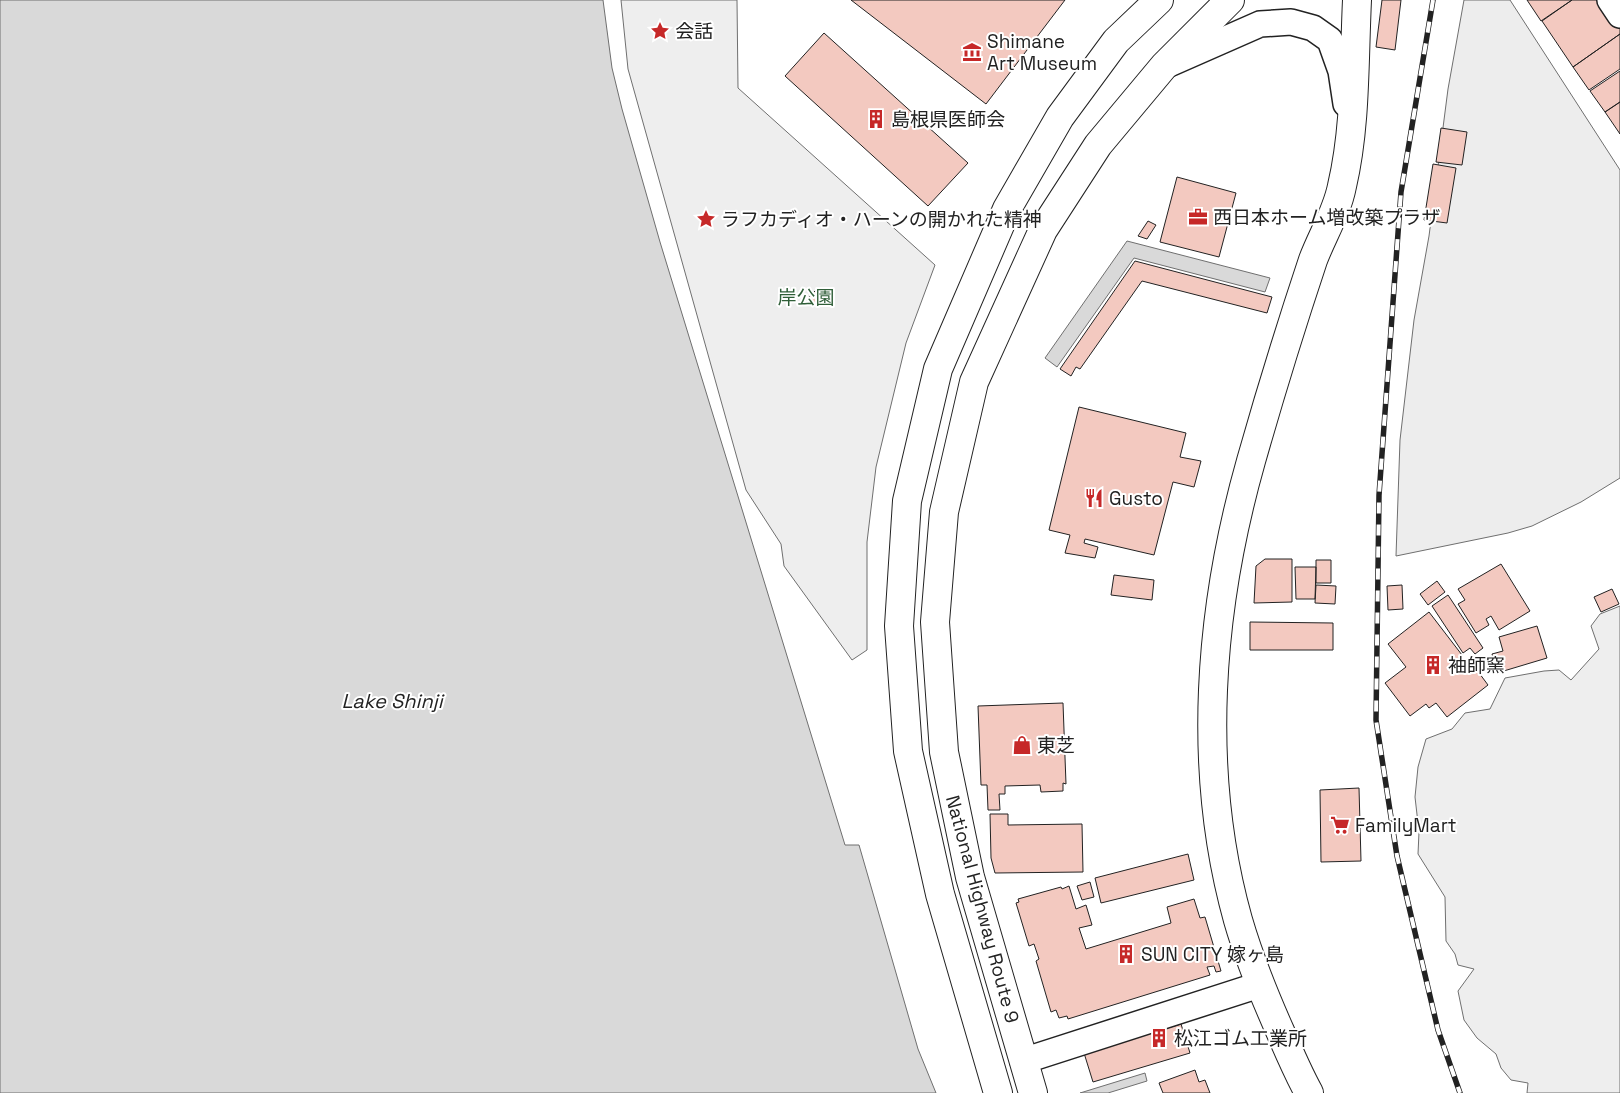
<svg xmlns="http://www.w3.org/2000/svg" width="1620" height="1093" font-family="'Space Grotesk','Noto Sans JP',sans-serif">
  <rect width="100%" height="100%" fill="#fff"/>
  <path fill="#eee" stroke="#6f6f6f" d="M621 0H737L738 88 935 265 906 343 876 467 867 542V650L852 660 784 566 781 544 746 490 628 69Z
    M1620 606V1093H1527L1528 1083 1511 1080 1501 1068 1496 1054 1477 1038 1464 1020 1458 991 1474 969 1458 965 1455 954 1446 941 1445 897 1418 854 1419 832 1415 797 1418 767 1426 739 1452 729 1465 713 1490 709 1505 678 1544 671 1559 670 1571 680 1599 649 1591 626 1600 614Z"/>
  <path fill="#ededed" stroke="#6f6f6f" d="M1464 0H1510L1620 170V478L1581 502 1532 526 1508 533 1396 556 1400 440 1414 320 1429 236 1448 89Z"/>
  <path fill="#d9d9d9" stroke="#6f6f6f" d="M0 0H603L612 68 622 109 660 242 845 845H859L918 1049 936 1093H0Z
    M1127 241 1270 278 1265 292 1134 258 1057 367 1045 358Z
    M1145 1073 1147 1081 1108 1093H1080Z"/>
  <path fill="#f3c9c0" stroke="#222" d="M851 0H1065L986 104Z
    M1382 0H1401L1395 50 1376 47Z
    M1527 0H1572L1541 21Z
    M1572 0H1601L1620 28V34L1573 67 1542 21Z
    M824 33 968 163 928 206 785 76Z
    M1620 34V69L1589 90 1573 67Z
    M1620 71V102L1605 112 1590 91Z
    M1620 102V134L1605 112Z
    M1441 128 1467 132 1462 165 1436 162Z
    M1433 164 1456 168 1447 223 1424 220Z
    M1177 177 1236 193 1219 257 1160 242Z
    M1148 221 1156 225 1147 239 1138 236Z
    M1135 261 1272 297 1267 313 1142 281 1080 369 1076 367 1071 376 1060 369Z
    M817 289 825 298 816 306 808 298Z
    M1079 407 1186 433 1180 457 1201 461 1194 487 1173 482 1154 555 1085 539 1084 543 1098 547 1095 558 1065 553 1070 535 1049 530Z
    M1265 559H1292V602L1254 603 1256 566Z
    M1316 560H1331V583H1316Z
    M1501 564 1530 611 1499 630 1491 616 1486 619 1489 625 1476 633 1458 604 1465 600 1458 589Z
    M1295 567H1316L1315 599H1296Z
    M1114 575 1154 580 1152 600 1111 595Z
    M1437 581 1445 592 1428 605 1420 594Z
    M1316 585 1336 586 1335 604 1315 603Z
    M1402 585 1403 609 1388 610 1387 586Z
    M1612 589 1619 604 1601 612 1594 597Z
    M1448 595 1483 648 1475 654 1470 648 1463 653 1432 606Z
    M1429 612 1462 655 1457 659 1464 667 1471 662 1488 685 1447 717 1436 703 1429 708 1426 704 1410 716 1385 683 1406 667 1388 644Z
    M1250 622 1333 623V650H1250Z
    M1537 626 1547 658 1497 673 1492 654 1503 651 1499 637Z
    M1063 703 1066 784 1063 783V791L1041 792 1040 785 1005 786V794H999L1000 810H988L987 785H981L978 706Z
    M1359 788 1361 861 1321 862 1320 790Z
    M990 814H1008V825L1082 824 1083 872 995 873 991 858Z
    M1188 854 1194 880 1101 903 1095 878Z
    M1090 882 1094 897 1082 900 1077 886Z
    M1069 886 1076 909 1086 905 1092 925 1079 928 1086 949 1171 923 1167 907 1194 899 1200 918 1205 917 1221 971 1216 972 1214 966 1207 967 1210 975 1068 1019 1067 1016 1059 1018 1056 1010 1051 1012 1036 961 1039 959 1034 944 1029 946 1016 903 1019 902 1018 899 1061 887 1062 889Z
    M1181 1024 1190 1053 1093 1082 1084 1053Z
    M1195 1070 1199 1082 1205 1080 1210 1093H1163L1159 1083Z"/>
  <g fill="none" stroke-linecap="round" stroke-linejoin="round">
    <g stroke="#222" stroke-width="28">
      <path id="minor" d="M1610 0 1620 15
        M1169 64 1260 24 1291 22 1313 28 1330 40 1341 71 1346 104
        M1023 1061 1259 985"/>
    </g>
    <g stroke="#222" stroke-width="30">
      <path id="tertiary" d="M1309 1093C1298 1073 1289 1052 1280 1031 1264 995 1249 958 1238 920 1196 770 1209 609 1251 461 1270 394 1291 326 1313 260 1322 236 1337 212 1342 186 1356 126 1354 62 1357 0"/>
    </g>
    <g stroke="#222" stroke-width="30">
      <path id="trunk" d="M998 1093 940 894 908 751 899 626 907 501 938 369 1007 209 1060 117 1116 41 1159 0
        M1033 1093 970 877 944 752 935 622 944 512 974 382 1043 230 1098 145 1164 66 1230 0"/>
    </g>
    <use href="#minor" stroke="#fff" stroke-width="25"/>
    <use href="#tertiary" stroke="#fff" stroke-width="28"/>
    <use href="#trunk" stroke="#fff" stroke-width="28"/>
    <g stroke="#222" stroke-width="5.5">
      <path id="rail" d="M1433 0 1401 192 1379 495 1376 720 1397 856 1438 1030 1460 1093"/>
    </g>
    <use href="#rail" stroke="#fff" stroke-width="4" stroke-dasharray="11" stroke-linecap="butt"/>
  </g>
  <defs>
    <g id="sight-bare" transform="scale(1.5)"><path d="M0-6L1.8-2.2L6-1.7L2.9 1.2L3.7 5.4L0 3.3L-3.7 5.4L-2.9 1.2L-6-1.7L-1.8-2.2Z" fill="#c62828" stroke="#fff" stroke-width="2.5" paint-order="stroke"/></g>
    <g id="museum-bare" transform="scale(1.5)"><path d="M0-6L6-3V-2H-6V-3ZM-5-1h2V3h-2ZM-1-1h2V3h-2ZM3-1h2V3H3ZM-6 4H6V6H-6Z" fill="#c62828" stroke="#fff" stroke-width="2.5" paint-order="stroke"/></g>
    <g id="building-bare" transform="scale(1.5)"><path d="M-4-6H4V6H1V3H-1V6H-4ZM-2.5-4.3h1.7v1.8h-1.7ZM.8-4.3h1.7v1.8H.8ZM-2.5-1h1.7V.8h-1.7ZM.8-1h1.7V.8H.8Z" fill="#c62828" stroke="#fff" stroke-width="2.5" paint-order="stroke"/></g>
    <g id="office-bare" transform="scale(1.5)"><path d="M-6-3h4V-5.5h4V-3h4V5H-6ZM-1-4.5V-3h2v-1.5ZM-6 0V1H6V0Z" fill="#c62828" stroke="#fff" stroke-width="2.5" paint-order="stroke"/></g>
    <g id="restaurant-bare" transform="scale(1.5)"><path d="M-5-6h1v4h1v-4h1v4h1v-4h1v5L-1.5 .5V6h-2V.5L-5-1ZM5-6V6H3V1.5H1.5Q1.5-4 5-6Z" fill="#c62828" stroke="#fff" stroke-width="2.5" paint-order="stroke"/></g>
    <g id="shop-bare" transform="scale(1.5)"><path d="M-5-2.5h2.3a2.7 3.5 0 0 1 5.4 0H5L5.5 6h-11ZM-1.5-2.5h3a1.5 2.3 0 0 0-3 0Z" fill="#c62828" stroke="#fff" stroke-width="2.5" paint-order="stroke"/></g>
    <g id="supermarket-bare" transform="scale(1.5)"><path d="M-6-5.5h2.5l.6 2H6L4.5 2H-2.5L-4.4-4H-6ZM-1.5 3.2a1.3 1.3 0 1 0 .1 0ZM3 3.2a1.3 1.3 0 1 0 .1 0Z" fill="#c62828" stroke="#fff" stroke-width="2.5" paint-order="stroke"/></g>
  </defs>
  <g fill-rule="evenodd">
    <use href="#sight-bare" x="660" y="31"/>
    <use href="#museum-bare" x="972" y="52"/>
    <use href="#building-bare" x="876" y="119"/>
    <use href="#office-bare" x="1198" y="217"/>
    <use href="#sight-bare" x="706" y="219"/>
    <use href="#restaurant-bare" x="1094" y="498"/>
    <use href="#building-bare" x="1433" y="665"/>
    <use href="#shop-bare" x="1022" y="745"/>
    <use href="#supermarket-bare" x="1340" y="825"/>
    <use href="#building-bare" x="1126" y="954"/>
    <use href="#building-bare" x="1159" y="1038"/>
  </g>
  <g text-anchor="middle" stroke-width="4" stroke-linejoin="round" paint-order="stroke">
    <g font-size="19" fill="#222" stroke="#fff" text-anchor="start">
      <text x="675" y="38">会話</text>
      <text x="987" y="48">Shimane<tspan x="987" dy="22">Art Museum</tspan></text>
      <text x="891" y="126">島根県医師会</text>
      <text x="1213" y="224">西日本ホーム増改築プラザ</text>
      <text x="721" y="226">ラフカディオ・ハーンの開かれた精神</text>
      <text x="1109" y="505">Gusto</text>
      <text x="1448" y="672">袖師窯</text>
      <text x="1037" y="752">東芝</text>
      <text x="1355" y="832">FamilyMart</text>
      <text x="1141" y="961">SUN CITY 嫁ヶ島</text>
      <text x="1174" y="1045">松江ゴム工業所</text>
    </g>
    <g font-size="19" fill="#2f5e38" stroke="#fff">
      <text x="806" y="304">岸公園</text>
    </g>
    <g font-size="19" fill="#222" stroke="#fff">
      <text transform="translate(983 909) rotate(75)" y="7">National Highway Route 9</text>
    </g>
    <g font-size="20" font-style="italic" fill="#222" stroke="#fff">
      <text x="392" y="708">Lake Shinji</text>
    </g>
  </g>
</svg>
